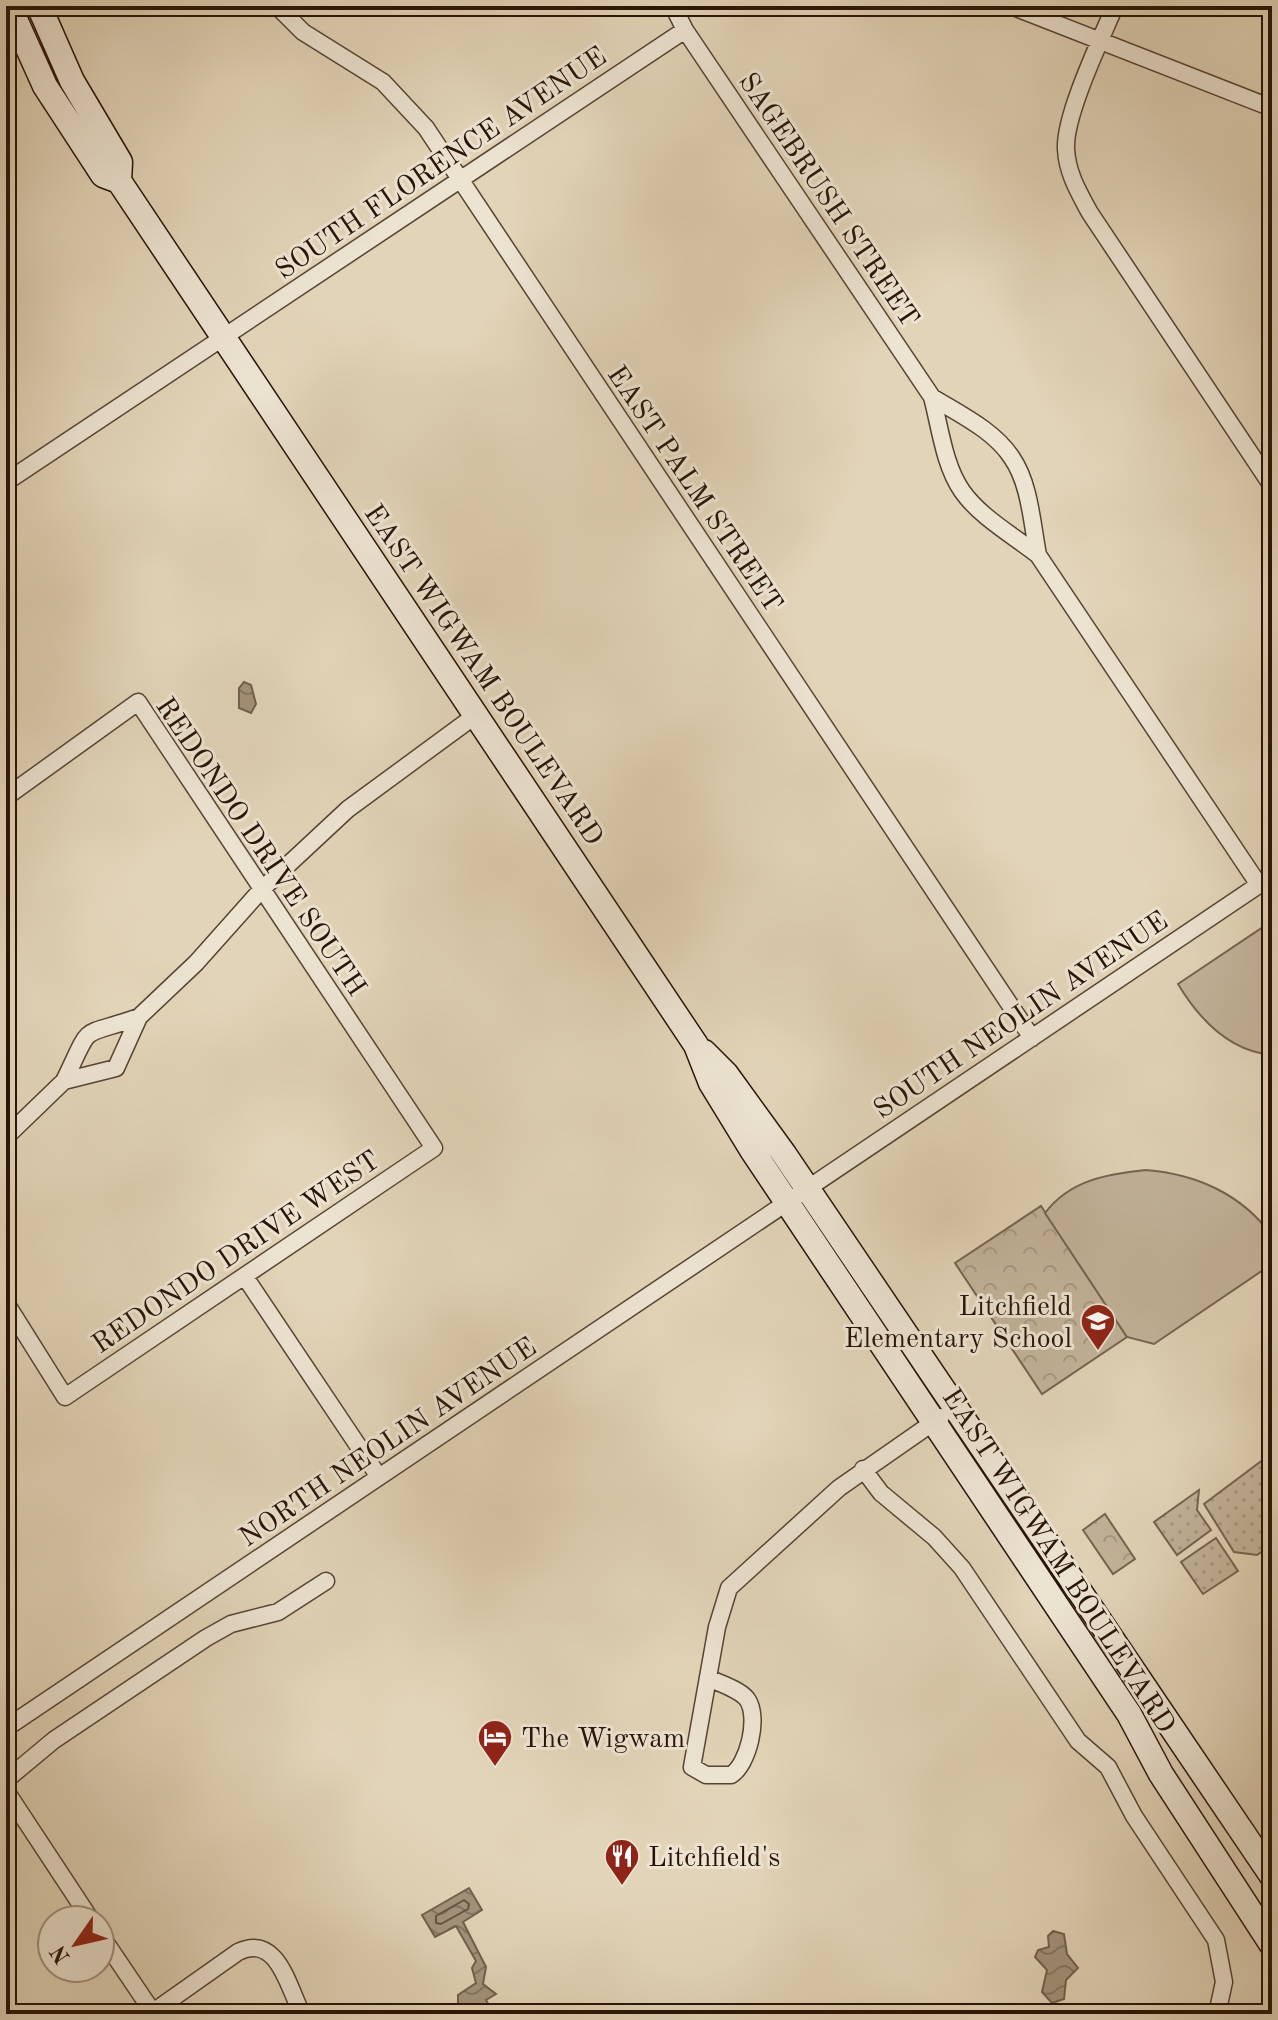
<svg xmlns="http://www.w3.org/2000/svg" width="1278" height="2020" font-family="'Old Standard TT',serif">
  <defs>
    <pattern id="grass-dots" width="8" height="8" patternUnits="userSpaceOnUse" patternTransform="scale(2)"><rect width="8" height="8" fill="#c2b39a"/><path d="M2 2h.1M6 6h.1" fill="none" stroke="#a79983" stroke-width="1.8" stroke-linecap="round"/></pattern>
    <pattern id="park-crowns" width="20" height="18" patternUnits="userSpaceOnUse" patternTransform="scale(2)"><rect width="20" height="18" fill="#c2b39a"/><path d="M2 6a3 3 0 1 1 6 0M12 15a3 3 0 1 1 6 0" fill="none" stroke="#a79983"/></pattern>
    <pattern id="water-waves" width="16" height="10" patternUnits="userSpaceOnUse" patternTransform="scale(2)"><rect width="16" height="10" fill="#a3937c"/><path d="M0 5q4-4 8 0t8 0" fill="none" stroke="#857764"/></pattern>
  </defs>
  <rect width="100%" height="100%" fill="#e2d4b8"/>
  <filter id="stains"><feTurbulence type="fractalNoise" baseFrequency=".0025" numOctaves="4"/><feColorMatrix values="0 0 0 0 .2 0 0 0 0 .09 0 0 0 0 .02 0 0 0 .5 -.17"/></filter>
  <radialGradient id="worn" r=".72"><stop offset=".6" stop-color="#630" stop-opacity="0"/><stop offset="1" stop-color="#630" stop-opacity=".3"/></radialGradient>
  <path fill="url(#grass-dots)" stroke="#756450" stroke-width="2" d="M1272 1453V1537L1267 1541 1270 1546 1257 1555 1234 1552 1204 1504Z
    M1199 1490 1197 1510 1211 1530 1177 1555 1154 1522Z
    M1216 1538 1238 1571 1203 1594 1181 1562Z"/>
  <path fill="url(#park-crowns)" stroke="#756450" stroke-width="2" d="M1041 1206 1127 1337 1042 1394 955 1263Z
    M1105 1514 1135 1559 1113 1574 1083 1530Z"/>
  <path fill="#c2b39a" stroke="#756450" stroke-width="2" d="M1272 921V1055C1228 1051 1199 1019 1178 984Z
    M1146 1170C1196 1174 1242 1194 1272 1236V1264L1154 1344 1127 1337 1045 1213C1070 1180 1107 1174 1146 1170Z"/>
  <path fill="url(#water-waves)" stroke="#72604d" stroke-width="2" d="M244 682 251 685 256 704 251 713 239 708V688Z
    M469 1888 482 1910 463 1922 486 1967 483 1984 496 1994 486 2000 494 2014H472L469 2010 458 2014V1995L476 1983 472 1968 476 1961 456 1926 435 1937 422 1915Z
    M1053 1931 1064 1934 1067 1954 1078 1968 1066 1980 1064 1999 1052 2003 1042 1992 1047 1970 1035 1957 1038 1950 1049 1947 1048 1936Z"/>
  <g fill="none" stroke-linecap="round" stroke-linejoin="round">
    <path stroke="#665442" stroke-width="2" d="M464 1900 469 1904 468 1909 441 1924 436 1923V1916Z"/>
    <g stroke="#564433" stroke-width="19">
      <path id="street" d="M277 6 303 32 383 82 426 128 1032 1038
        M673 6 685 30 932 397C940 427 944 465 962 491 980 517 1014 536 1038 555L1259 885
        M1011 6 1272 108
        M1115 6C1101 39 1064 116 1066 149 1067 173 1079 193 1090 213L1272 486
        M932 397C959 414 994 430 1012 458 1030 484 1032 524 1038 555
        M6 482 685 30
        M6 797 138 702 434 1148 65 1397 6 1303
        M139 1017 196 963 261 890 348 809 476 715
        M139 1017 116 1068 64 1081C94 1020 76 1039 139 1017Z
        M6 1137 64 1081
        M245 1277 379 1477
        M863 1469 881 1493 934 1537 962 1568 1078 1741 1108 1767 1134 1816 1216 1940 1224 1982 1217 2014
        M708 1678C719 1683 739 1689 747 1699 760 1717 748 1765 731 1775H706L692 1767 717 1627 729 1588 839 1488 941 1417
        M6 1728 1272 876
        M6 1780 54 1740 206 1638 231 1624 278 1612 326 1581
        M6 1791 91 1920
        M100 1934 154 2014
        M153 2012 238 1952C278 1933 288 1987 302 2014"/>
    </g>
    <g stroke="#281407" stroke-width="27">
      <path id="secondary" d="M9 6 45 86 103 175 119 181 696 1045 711 1083 752 1150 1129 1714 1161 1774 1272 1945
        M39 6 72 81 120 162 119 181
        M704 1052 726 1074 784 1154 1272 1876"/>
    </g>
    <use href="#street" stroke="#ece3d1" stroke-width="16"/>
    <use href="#secondary" stroke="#ece3d1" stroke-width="24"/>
  </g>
  <defs>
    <g id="school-pin" transform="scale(1.8)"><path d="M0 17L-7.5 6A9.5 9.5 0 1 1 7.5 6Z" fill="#8f2418" stroke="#ece3d1"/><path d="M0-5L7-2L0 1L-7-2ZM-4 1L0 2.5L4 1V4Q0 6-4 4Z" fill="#fff"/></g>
    <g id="hotel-pin" transform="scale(1.8)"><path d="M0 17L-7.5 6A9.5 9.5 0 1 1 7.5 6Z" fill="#8f2418" stroke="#ece3d1"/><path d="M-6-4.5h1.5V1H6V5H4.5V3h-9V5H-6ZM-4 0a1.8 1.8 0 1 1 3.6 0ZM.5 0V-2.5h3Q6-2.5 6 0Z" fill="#fff"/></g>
    <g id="restaurant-pin" transform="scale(1.8)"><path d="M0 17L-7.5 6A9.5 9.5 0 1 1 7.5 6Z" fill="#8f2418" stroke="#ece3d1"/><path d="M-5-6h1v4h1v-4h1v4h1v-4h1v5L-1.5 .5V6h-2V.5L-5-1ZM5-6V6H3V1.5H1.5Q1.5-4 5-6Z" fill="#fff"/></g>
  </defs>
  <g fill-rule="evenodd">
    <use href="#school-pin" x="1098" y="1321"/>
    <use href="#hotel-pin" x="495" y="1737"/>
    <use href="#restaurant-pin" x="622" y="1856"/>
  </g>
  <g text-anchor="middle" stroke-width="6" stroke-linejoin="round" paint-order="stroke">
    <g font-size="28" fill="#281407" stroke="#ece3d1">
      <text transform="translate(440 162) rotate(-34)" y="10">SOUTH FLORENCE AVENUE</text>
      <text transform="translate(830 199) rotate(56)" y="10">SAGEBRUSH STREET</text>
      <text transform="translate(696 488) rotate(56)" y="10">EAST PALM STREET</text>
      <text transform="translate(485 674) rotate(56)" y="10">EAST WIGWAM BOULEVARD</text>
      <text transform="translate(262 846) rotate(56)" y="10">REDONDO DRIVE SOUTH</text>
      <text transform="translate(1020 1014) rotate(-34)" y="10">SOUTH NEOLIN AVENUE</text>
      <text transform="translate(235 1251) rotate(-34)" y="10">REDONDO DRIVE WEST</text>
      <text transform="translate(387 1441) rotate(-34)" y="10">NORTH NEOLIN AVENUE</text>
      <text transform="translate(1060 1560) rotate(57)" y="10">EAST WIGWAM BOULEVARD</text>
    </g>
    <g font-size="28" fill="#281407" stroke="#ece3d1" text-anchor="start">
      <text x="1072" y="1315" text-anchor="end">Litchfield<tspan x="1072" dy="32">Elementary School</tspan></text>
      <text x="521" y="1747">The Wigwam</text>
      <text x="648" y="1866">Litchfield's</text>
    </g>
  </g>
  <rect width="1278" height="2020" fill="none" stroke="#e2d4b8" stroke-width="32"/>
  <rect x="8" y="8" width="1262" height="2004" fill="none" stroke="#281407" stroke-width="4"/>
  <rect x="16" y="16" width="1246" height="1988" fill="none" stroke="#281407" stroke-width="2"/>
  <g transform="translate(76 1944) rotate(236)"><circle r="38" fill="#ece3d1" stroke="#9e9080" stroke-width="2"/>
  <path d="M0-6L14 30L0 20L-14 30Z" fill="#8f2418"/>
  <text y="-12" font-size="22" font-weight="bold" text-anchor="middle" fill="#281407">N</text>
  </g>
  <rect width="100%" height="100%" filter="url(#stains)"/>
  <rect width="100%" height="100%" fill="url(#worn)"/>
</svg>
